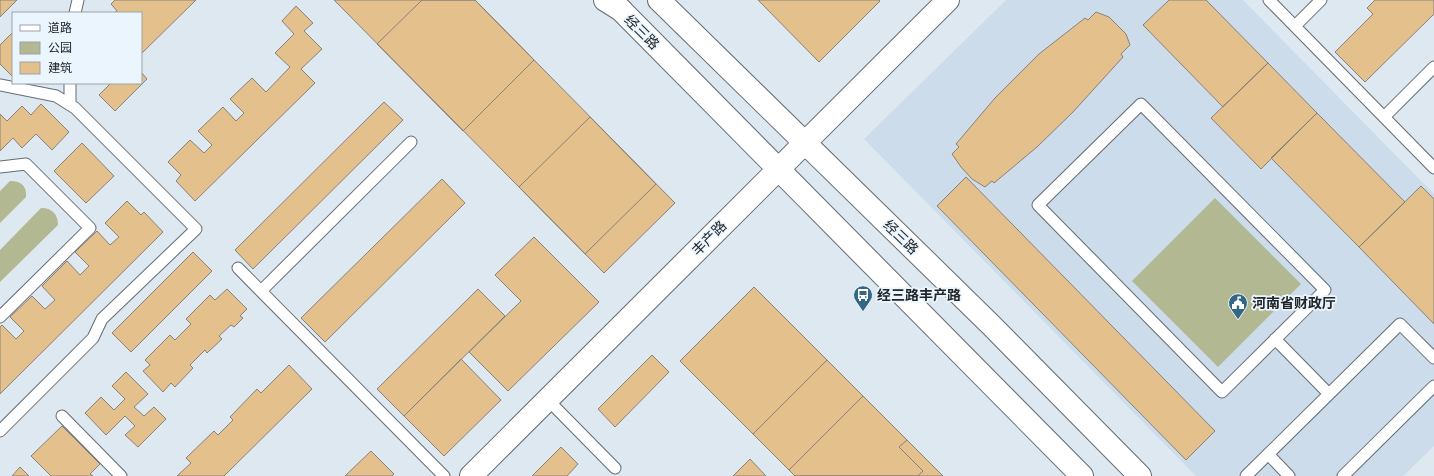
<svg xmlns="http://www.w3.org/2000/svg" width="1434" height="476" font-family="Montserrat,'Noto Sans SC',sans-serif">
  <rect width="100%" height="100%" fill="#dee8f1"/>
  <path fill="#cddcea" d="M1006 0H1243L1434 194V446L1403 476H1196L864 139Z"/>
  <path fill="#b2b892" d="M10 181C21 181 27 186 26 197L0 223V191Z
    M1215 198 1301 284 1218 367 1132 281Z
    M41 208C52 208 58 214 58 225L0 282V250Z"/>
  <path fill="#e4c08d" stroke="#888178" d="M0 0H17L0 17Z
    M115 0H196L141 54V13H114L117 11 111 4Z
    M334 0H475L675 203 604 273Z
    M422 0H475L534 60 463 131 377 44Z
    M758 0H879L880 1 819 62Z
    M1169 0H1206L1268 63 1223 107 1143 25Z
    M1375 0H1434V14L1365 82 1335 52 1373 14 1367 8Z
    M296 6 313 23 304 31 322 49 301 69 315 83 195 201 176 181 181 175 168 162 190 140 204 153 212 145 198 131 223 107 236 121 244 113 230 99 252 78 266 92 290 67 275 53 294 34 282 21Z
    M1096 12 1109 17 1126 34 1130 45 1121 54 1123 57 1073 112 1037 147 994 183 992 181 985 187 972 179 961 167 952 154 959 147 956 144 995 98 1039 54 1085 18 1088 20Z
    M13 32V77L0 64V45Z
    M1268 63 1317 113 1261 169 1211 118Z
    M141 72 147 79 115 111 99 95 110 84V83H141Z
    M384 102 403 120 253 269 235 250Z
    M41 104 69 132 52 150 36 134 22 148 13 138 0 151V114L7 121 22 106 31 115Z
    M1317 113 1405 202 1359 247 1271 158Z
    M590 117 656 184 585 254 519 187Z
    M82 143 114 176 86 203 54 171Z
    M966 177 1215 431 1186 460 937 206Z
    M442 179 465 203 325 342 301 318Z
    M1421 186 1434 199V324L1359 247Z
    M127 201 141 215 144 212 163 232 0 394V327L2 325 16 339 24 331 10 317 32 296 45 309 55 300 42 286 67 261 80 275 89 266 75 252 97 231 110 245 119 237 105 223Z
    M534 237 599 302 508 391 469 352 521 301 495 275Z
    M193 252 212 271 131 352 112 333Z
    M754 287 827 360 753 434 680 361Z
    M754 287 943 476H795L680 361Z
    M227 289 247 309 240 316 243 318 234 327 231 325 219 336 222 339 207 353 205 350 190 365 193 368 175 387 171 383 163 392 143 371 150 365 145 360 170 335 175 340 191 324 186 319 210 295 215 300Z
    M478 289 505 316 404 416 377 389Z
    M652 355 669 372 615 427 598 409Z
    M461 359 501 400 444 456 404 416Z
    M289 365 312 389 224 476H177L191 463 186 458 214 431 218 435 233 420 230 417 257 389 261 393Z
    M126 372 148 394 134 407 144 416 154 407 166 419 138 447 125 435 135 426 125 416 106 435 85 413 101 397 114 410 125 399 112 386Z
    M863 396 907 440 899 447 923 471 918 476H795L789 470Z
    M62 426 100 464 90 474 93 476H51L31 456Z
    M561 447 578 464 567 476H532Z
    M371 451 394 474 392 476H345Z
    M750 459 766 476H733Z
    M20 467 29 476H12Z"/>
  <g fill="none" stroke-linecap="round" stroke-linejoin="round">
    <g stroke="#636b73" stroke-width="13">
      <path id="lane" d="M1269 0 1434 168
        M75 13 78 0
        M1295 26 1321 0
        M0 85 56 96 75 108 196 229 102 319 93 338 0 431
        M1141 104 1325 290 1222 392 1038 205Z
        M70 105V83
        M1384 117 1434 67
        M0 167 26 164 90 228 0 317
        M238 268 444 476
        M261 291 411 142
        M1275 339 1329 394
        M548 400 615 468
        M62 416 121 476
        M1268 454 1289 476
        M1246 476 1400 324 1434 358
        M1343 476 1434 386"/>
    </g>
    <g stroke="#636b73" stroke-width="24">
      <path id="secondary" d="M605 0 621 10 1082 476
        M659 0 991 325 1140 476
        M471 476 948 0"/>
    </g>
    <g stroke="#636b73" stroke-width="24">
      <path id="highway" d="M611 0 621 10"/>
    </g>
    <use href="#lane" stroke="#fff" stroke-width="11"/>
    <use href="#secondary" stroke="#fff" stroke-width="22"/>
    <use href="#highway" stroke="#fff" stroke-width="22"/>
  </g>
  <defs>
    <g id="bus-pin" transform="scale(1)"><path d="M0 17L-7.5 6A9.5 9.5 0 1 1 7.5 6Z" fill="#336784" stroke="#ebf5fe"/><path d="M-5-6H5V4H4V6H2V4H-2V6H-4V4H-5ZM-3.5-4V0h7V-4ZM-3.5 1.2v1.5H-2V1.2ZM2 1.2v1.5H3.5V1.2Z" fill="#fff"/></g>
    <g id="civic-pin" transform="scale(1)"><path d="M0 17L-7.5 6A9.5 9.5 0 1 1 7.5 6Z" fill="#336784" stroke="#ebf5fe"/><path d="M-.6-6.5H3V-4.5H.6V-3L4-1V1h2V6H-6V1h2V-1L-.6-3ZM-1.2 2.5V6h2.4V2.5Z" fill="#fff"/></g>
  </defs>
  <g fill-rule="evenodd">
    <use href="#bus-pin" x="863" y="295"/>
    <use href="#civic-pin" x="1238" y="303"/>
  </g>
  <g text-anchor="middle" stroke-width="3.5" stroke-linejoin="round" paint-order="stroke">
    <g font-size="14" fill="#222629" stroke="#ebf5fe">
      <text transform="translate(642 32) rotate(45)" y="5">经三路</text>
      <text transform="translate(901 237) rotate(44)" y="5">经三路</text>
      <text transform="translate(709 238) rotate(-45)" y="5">丰产路</text>
    </g>
    <g font-size="14" font-weight="bold" fill="#222629" stroke="#ebf5fe" text-anchor="start">
      <text x="877" y="300">经三路丰产路</text>
      <text x="1252" y="308">河南省财政厅</text>
    </g>
  </g>
  <rect x="12" y="12" width="130" height="72" fill="#ebf5fe" stroke="#9ba2a9"/>
  <rect x="20" y="25" width="20" height="6" fill="#ffffff" stroke="#9ba2a9"/>
  <text x="48" y="32" font-size="12" fill="#222629">道路</text>
  <rect x="20" y="42" width="20" height="12" fill="#b2b892" stroke="#9ba2a9"/>
  <text x="48" y="52" font-size="12" fill="#222629">公园</text>
  <rect x="20" y="62" width="20" height="12" fill="#e4c08d" stroke="#9ba2a9"/>
  <text x="48" y="72" font-size="12" fill="#222629">建筑</text>
</svg>
